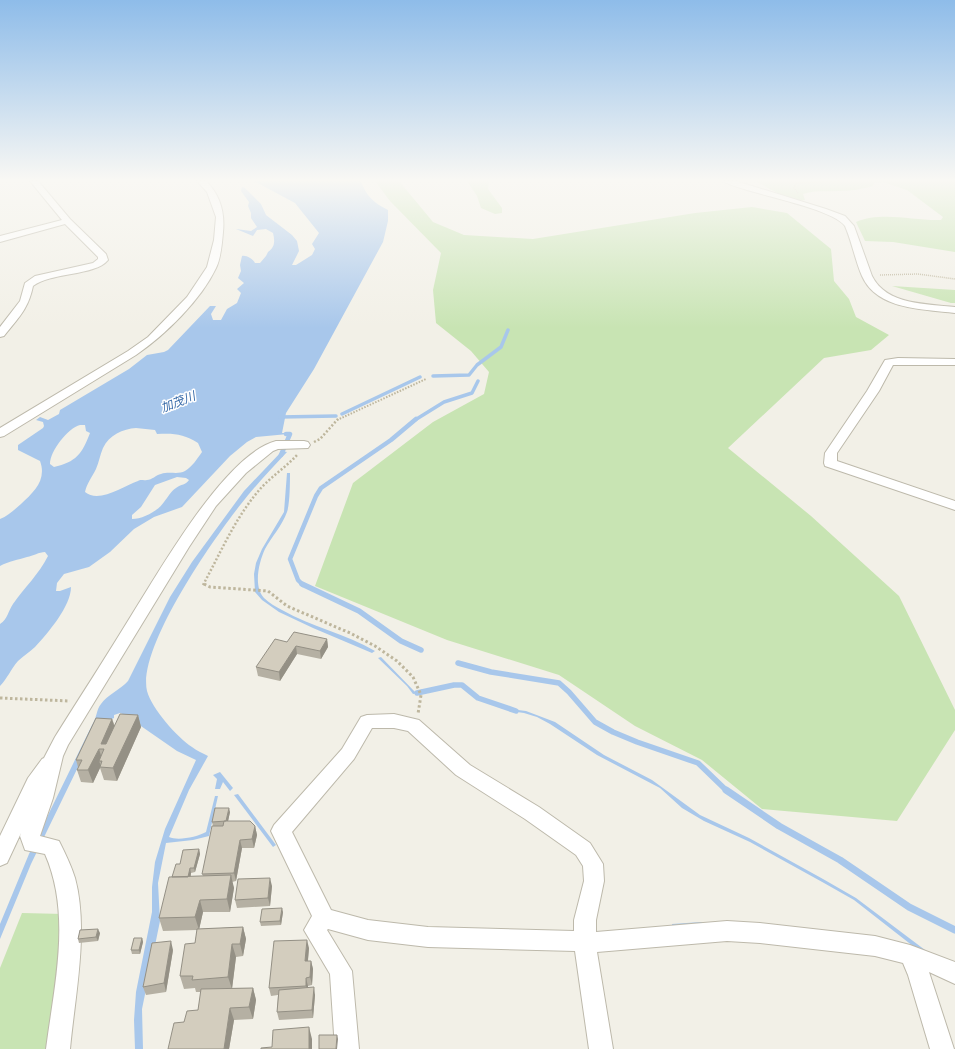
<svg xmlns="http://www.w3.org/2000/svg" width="955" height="1049" font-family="'Source Sans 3','Noto Sans JP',sans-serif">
  <rect width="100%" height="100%" fill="#f2f0e7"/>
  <path fill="#c8e4b3" d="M375 181H399L433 222 464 235 533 239 695 213 752 207 787 213 831 249 834 281 849 299 856 317 889 335 871 350 824 358 728 448 811 516 899 596 955 710V730L897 821 762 809 702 760 635 726 559 675 447 640 315 586 353 483 433 422 484 394 489 372 471 351 436 323 433 290 441 253 390 201Z
    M467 181H489L488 189 502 208V213L495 214 481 208 477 196Z
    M756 181H955V252L893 242 865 241 856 222C882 211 914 221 941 220L943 217 907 190 883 182 874 183 873 186C862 189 850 191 838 191 826 192 815 190 803 194L805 200C789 202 770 189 756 181Z
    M892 286 955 290V303H951Z
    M22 913 64 914 49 1049H0V968Z"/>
  <path fill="#a8c7eb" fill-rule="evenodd" d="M254 181H361C366 196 374 203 388 210V221L383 242 314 369 286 413 282 433H291V436H288V434L256 437 247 442 230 456 182 507 154 517 134 529 110 552 89 567 64 574 57 583 56 591H60L71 587C71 606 48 633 35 647 30 652 23 656 18 661 11 669 7 679 0 686V624C8 619 8 611 13 604 25 587 39 574 48 556L45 552C39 552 33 556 27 557 18 560 9 561 0 566V519C8 516 14 510 21 504 34 492 47 480 40 461L18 450V445L43 428 44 426 43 422 36 420 40 417 48 420 59 414 60 410 129 369 147 355 164 352 168 350 210 306H216L211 314 213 320H221L227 309 237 303 241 293 237 289 244 283 238 278 241 271 240 265 242 256C246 255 253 259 255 263H260L266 256 268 252C275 247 275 241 273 233L266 229 257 230 253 236 236 229 251 231 257 227 251 218V213L248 206 249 202 241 191 242 187 245 188 261 204 266 215 292 235 297 241 299 251 292 265H296L312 255 315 249 312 244 319 233 295 203ZM80 425H85L86 431 90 433C82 454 76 462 54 467L50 464C50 451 68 428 80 425ZM136 428 155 430 157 434C174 433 184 434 198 443L202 452C197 459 192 467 185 471 178 475 169 471 161 474 156 475 152 480 147 480 143 481 141 479 138 481 123 486 99 504 85 492 87 483 92 477 96 469 99 462 100 455 103 448 109 435 123 429 136 428ZM177 477 186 478 189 480C186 485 181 484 176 488 171 491 168 497 164 502 158 511 143 519 132 519V515L141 507 155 485Z
    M282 451 287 452C271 469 255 486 241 504 214 538 137 648 147 691 152 709 177 737 192 747 197 751 203 753 208 756L189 790 169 837C178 841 197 837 206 832L215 796H218L209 836 193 840 166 843 158 883 160 921 142 1009 143 1049H135L134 1020 136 992 152 912V887L155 862 165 829 196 760 177 751 125 715 120 713 114 715V718L101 724 95 732 31 864 0 939V924L29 854 92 725C97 718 96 710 101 704 107 695 121 689 128 681L170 597 192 562 244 491Z
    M287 473H290C290 481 290 504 287 512 282 526 272 536 265 549 259 562 253 586 264 598 269 603 276 607 282 610 312 627 346 634 375 651L372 653 313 628 279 612 262 600 255 592 254 574 256 563 262 549 284 512Z
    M381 657 415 692 423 689 424 692 413 694 407 686 378 658Z
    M510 709 526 711 555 722 604 755 652 780 700 815 749 838 823 879 856 898 929 953 672 926V924L701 922 743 923 918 950 854 900 824 883 750 842 704 821 682 808 660 788 597 755 550 724 537 717 524 713 510 711Z
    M220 772 233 788 230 791 223 782 220 789H215L217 779 213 775Z
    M238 794 276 845 273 847 234 795Z"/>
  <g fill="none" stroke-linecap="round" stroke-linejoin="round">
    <path stroke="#a8c7eb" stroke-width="3.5" d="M433 376 469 375 477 365 501 347 508 330
      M342 414 420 377
      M280 417 336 416
      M415 420 444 402 472 393 478 381"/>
    <path stroke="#a8c7eb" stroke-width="4.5" d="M281 455 290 434H286
      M303 585 298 580 290 559 316 496 321 488 391 440 416 419"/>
    <path stroke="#a8c7eb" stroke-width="5.5" d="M302 584 359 611 401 641 421 650
      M458 663 491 672 559 683 569 692 595 722 613 732 637 742 698 763 727 791
      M417 693 454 685H462L478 698 516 711"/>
    <path stroke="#a8c7eb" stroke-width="7" d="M726 790 779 826 840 860 909 907 955 930"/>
    <g stroke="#bdb9ab" stroke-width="2">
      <path id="minor" d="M30 181H38L70 219 106 254 108 260C95 276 52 272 33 286 28 310 18 318 4 336L0 337V327L20 301 25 283 35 276 93 263 98 259V257L65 224 0 242V236L62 220Z
        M197 181H206C220 195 225 212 223 232 222 243 221 258 216 268 201 300 165 335 136 355L4 436 0 437V428L128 351 148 337 187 297 207 267 214 240 216 217 207 192Z
        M723 181H736L826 209 845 216 854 226 872 276C886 305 927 304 955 307V313C923 309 877 310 862 276 855 260 852 242 845 226 834 210 765 196 744 189 737 187 729 185 723 181Z
        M898 358 955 359V365H893L879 391 837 453V461L955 501V510L825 466 824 463 825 453 867 391 885 360Z
        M276 441H304L308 442 310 445 308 448 278 449 273 451 246 473 216 506 189 547 68 745 63 756 53 798 40 836 59 841C65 853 71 865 75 878 89 930 75 995 70 1049H46C54 986 72 915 45 854L25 850 20 836 21 833 7 863 0 866V836L28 778 42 759 44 758 55 737C80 697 106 657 131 616 159 572 225 454 276 441Z
        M394 714 419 720 470 765 539 807 590 843 603 864 604 881 596 920V932L727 921 760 923 875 936 910 945 955 962V984L929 972 954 1049H930L908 975 903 963 875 956 760 943 727 941 597 952 613 1049H589L575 951 428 947 368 940 328 929 327 930 352 971 359 1049H335L330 974 304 930 312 916 271 831 274 825 342 749 361 717 367 715ZM372 728H394L408 731 456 775 525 819 576 855 583 866 584 881 574 920V931L428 927 368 920 331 910 292 832 354 759Z"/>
    </g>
    <path stroke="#beb69d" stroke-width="1.5" stroke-dasharray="1 1" stroke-linecap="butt" d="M798 193 794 188 796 183 842 181
      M880 275 918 274 955 279"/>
    <path stroke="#beb69d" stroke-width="2" stroke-dasharray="1.5 1.5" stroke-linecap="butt" d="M337 420 426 379"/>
    <path stroke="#beb69d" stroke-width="2.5" stroke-dasharray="2 2" stroke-linecap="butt" d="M314 442 320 439 338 419
      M203 585C221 552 236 516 261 488 272 476 286 467 297 455"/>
    <path stroke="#beb69d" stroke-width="3" stroke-dasharray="2.5 2.5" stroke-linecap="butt" d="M204 584 210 587 268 591 287 606 350 633 375 646 397 661 413 677 421 695 418 714
      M0 698 70 701"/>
    <use href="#minor" fill="#fff" fill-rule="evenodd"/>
  </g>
  <path fill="#b5b0a3" d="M327 639 328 647 321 659 297 654 280 681 258 676 256 667 287 642Z
    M138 715 141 727 117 781 104 780 100 768 93 783 81 782 77 770 78 767 76 760 112 719 115 726Z
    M230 812 228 821 255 826 257 835 254 848H242L236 881 232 882 234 888 230 912H203L199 929 243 927 246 939 243 956 236 957 232 988H253L256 1000 253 1019 234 1020 229 1049H168L184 1022 198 1010 201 992H196L195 988 184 989 180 976 195 943 197 930 163 931 159 918 172 877 180 864 199 849 200 854 195 872 191 873V877L203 876 202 874 223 826H213L212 822Z
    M272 886 270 906 237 908 235 900Z
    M283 912 281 925 261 926 260 922Z
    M100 933 98 941 79 943 78 939Z
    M142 938 143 942 140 954H132L131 950Z
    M309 948 308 961H311L313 969 312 985 308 986V988L315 995 313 1018 279 1020 277 1012 278 995 271 996 269 988Z
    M173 950 166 992 146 995 143 987Z"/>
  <path fill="#949085" d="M327 639 328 647 321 659 320 651Z
    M296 646 297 654 280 681 279 672Z
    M138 715 141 727 117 781 113 768Z
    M112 719 116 732 106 755 101 744Z
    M99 749 103 762 99 761 101 766 100 767V768L93 783 88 770Z
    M229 808 230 812 227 826 226 821Z
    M255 826 257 835 254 848 252 839Z
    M240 840 242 848 236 881 234 873Z
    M199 849 200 854 195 872 194 868Z
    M190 868 191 873 189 882 188 878Z
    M231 875 234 888 230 912 227 899Z
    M270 878 272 886 270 906 268 898Z
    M200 900 203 912 199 930 195 917Z
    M282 908 283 912 281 925 280 921Z
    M243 927 246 939 243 956 240 944Z
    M98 929 100 933 98 941 96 937Z
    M142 938 143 942 140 954 139 950Z
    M307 940 309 948 307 969 305 961Z
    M171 941 173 950 166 992 164 983Z
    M232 944 236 957 232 989 228 977Z
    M311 961 313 969 312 985 310 977Z
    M306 978 308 986V994L306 986Z
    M314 987 315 995 313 1018 312 1010Z
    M253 988 256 1000 253 1019 249 1007Z
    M230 1008 234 1020 229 1049H224Z
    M309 1027 312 1039V1049H309Z
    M337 1035 338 1039 337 1049H336Z"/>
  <path fill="#d3cdbe" stroke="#949085" d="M294 632 327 639 320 651 296 646 279 672 256 667 275 639 287 642Z
    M120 714 138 715 113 768 100 767 102 761H99L104 749H99L88 770H77L82 760H76L96 718 112 719 101 744H106Z
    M215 808H229L226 821 212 822Z
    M224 821H250L255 826 252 839 240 840 234 873 202 874 212 826H223Z
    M199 849 194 868H190L188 877H172L176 864H180L183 850Z
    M231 875 227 899 200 900 195 917 159 918 169 877Z
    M270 878 268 898 235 900 238 879Z
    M282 908 280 921 260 922 262 909Z
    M243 927 240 944H232L228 977 192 980 193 976H180L185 944 195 943 197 929Z
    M98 929 96 937 78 939 80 930Z
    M134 938H142L139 950H131Z
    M307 940 305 961H311L310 977 306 978V986L269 988 274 941Z
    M171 941 164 983 143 987 152 943Z
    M314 987 312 1010 277 1012 279 990Z
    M253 988 249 1007 230 1008 224 1049H168L174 1023 184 1022 187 1011 198 1010 201 989Z
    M309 1027V1049H261V1048L272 1047 273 1030Z
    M319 1035H337L336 1049H319Z"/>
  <linearGradient id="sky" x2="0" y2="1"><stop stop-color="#8ebce9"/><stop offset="0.55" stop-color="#f9f8f4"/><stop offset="1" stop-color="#f9f8f4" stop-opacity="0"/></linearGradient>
  <rect width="955" height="328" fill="url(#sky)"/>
  <g text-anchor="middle" stroke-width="3" stroke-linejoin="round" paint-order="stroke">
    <g font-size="12" font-style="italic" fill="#386ba9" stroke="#fff">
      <text transform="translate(178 402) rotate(-21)" y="4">加茂川</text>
    </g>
  </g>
</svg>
